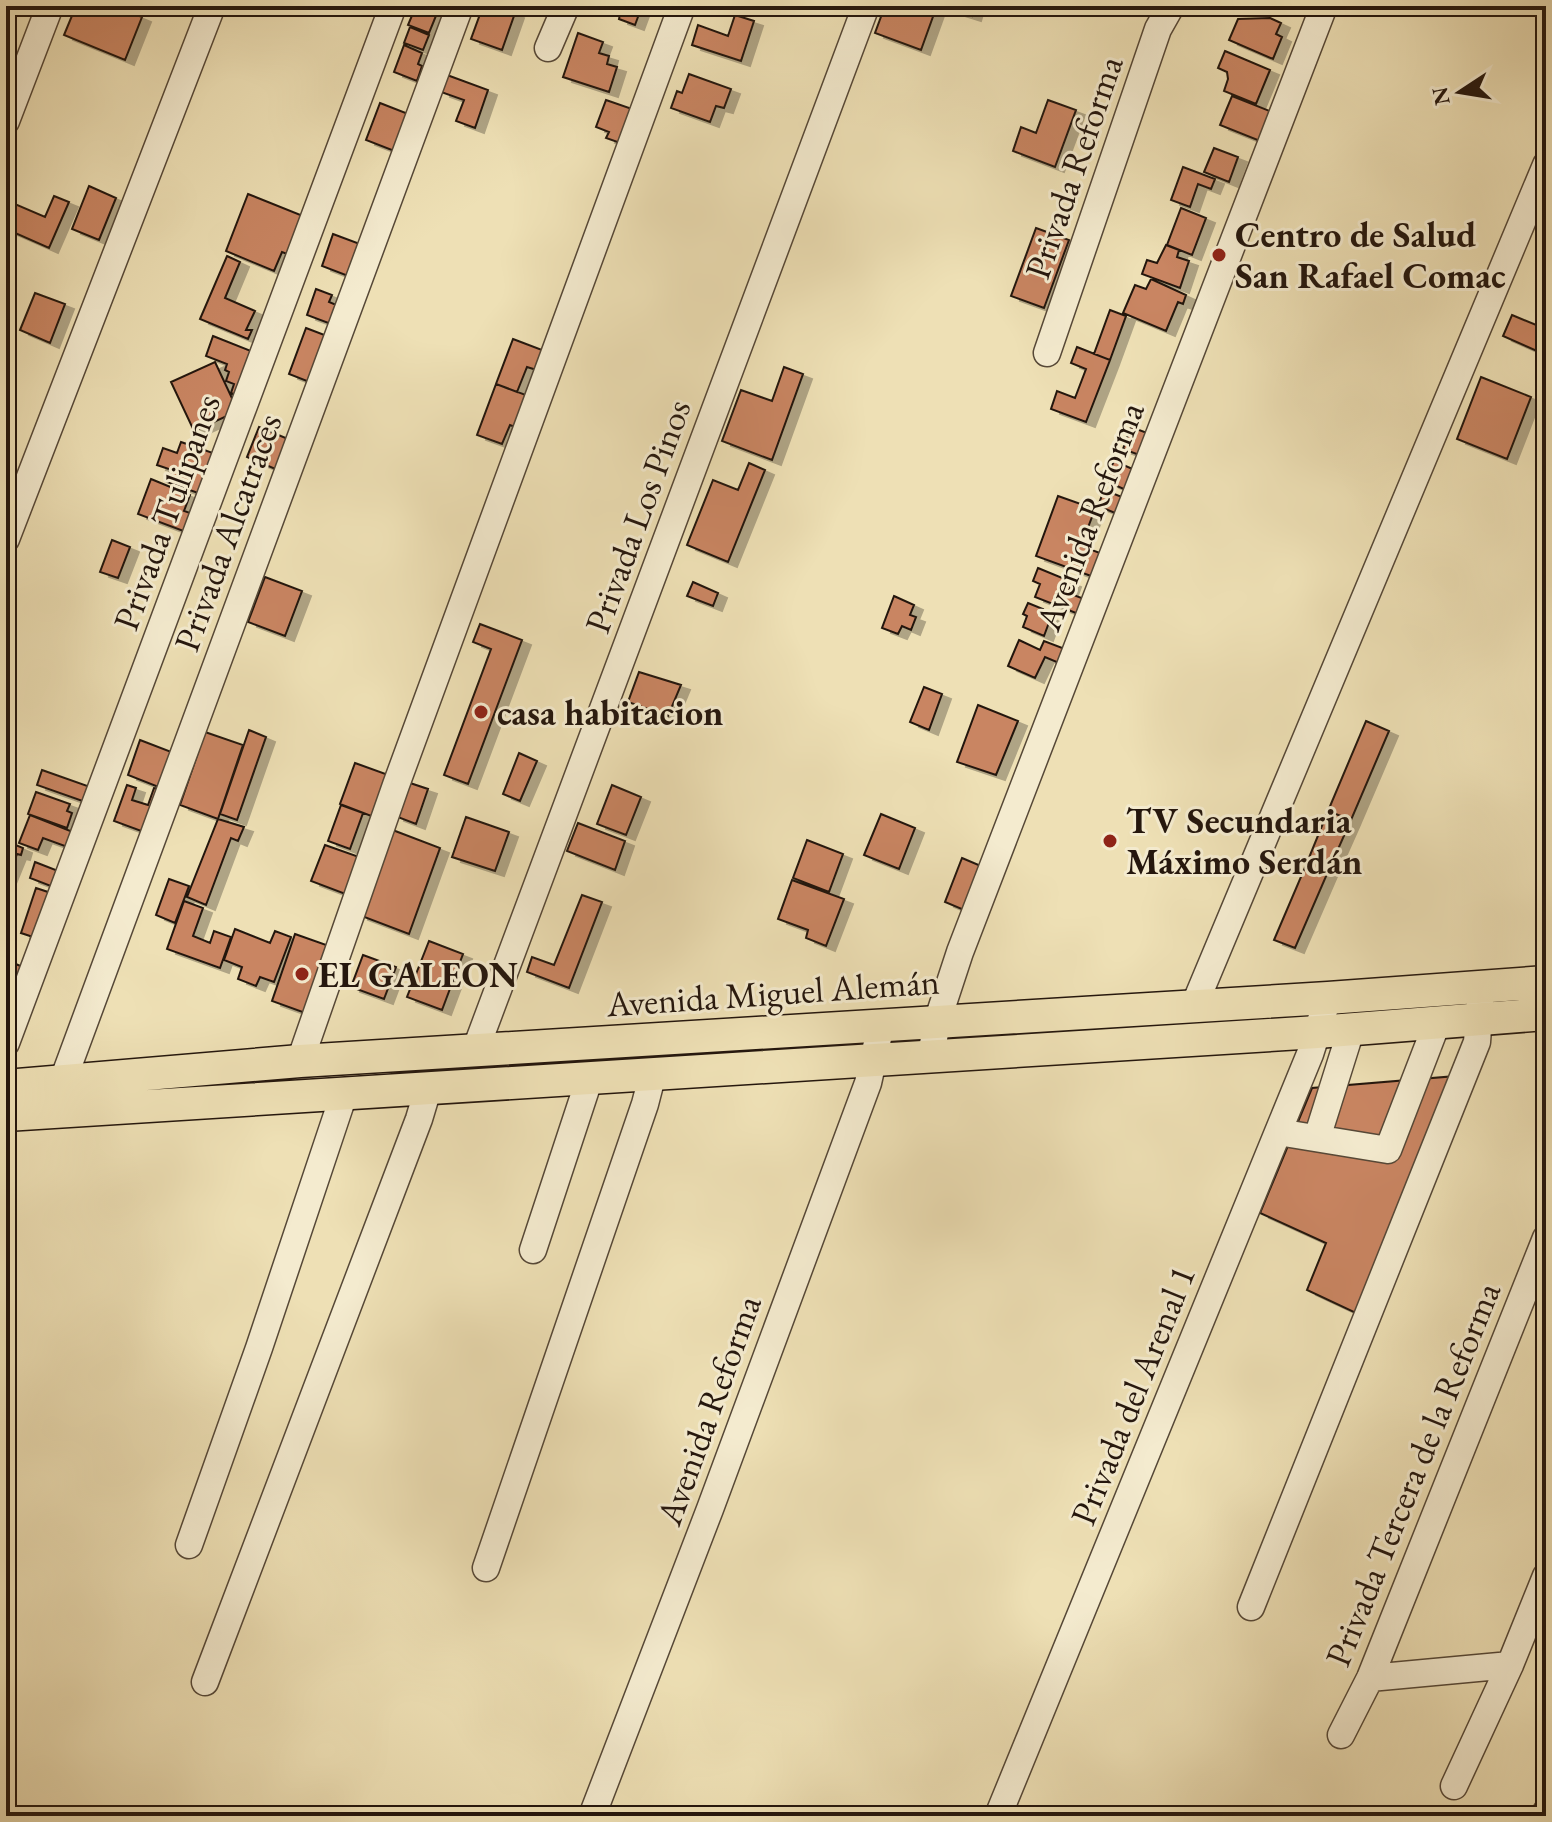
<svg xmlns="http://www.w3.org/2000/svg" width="1552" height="1822" font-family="'EB Garamond',serif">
  <defs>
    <filter id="shadow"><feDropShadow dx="9" dy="5" stdDeviation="0" flood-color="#0004"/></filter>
  </defs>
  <rect width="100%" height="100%" fill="#eee0b5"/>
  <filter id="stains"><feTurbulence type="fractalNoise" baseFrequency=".0025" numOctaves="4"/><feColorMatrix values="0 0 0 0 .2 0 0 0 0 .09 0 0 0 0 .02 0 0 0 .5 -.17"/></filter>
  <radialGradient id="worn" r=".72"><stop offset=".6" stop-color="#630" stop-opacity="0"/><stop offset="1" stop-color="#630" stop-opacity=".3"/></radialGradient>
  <path fill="#c98562" stroke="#24160d" stroke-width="2" filter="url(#shadow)" d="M76 6H115L142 17 125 60 64 35Z
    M416 6H440L429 33 408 25Z
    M483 6H496L515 13 502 50 471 39Z
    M642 6 635 25 619 19 621 10 610 7Z
    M885 6H923L935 11 921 50 875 33Z
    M940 6H975L972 16Z
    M735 15 754 21 741 61 692 45 698 25 728 36Z
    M1270 18 1281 23 1276 34 1282 37 1273 59 1229 40 1238 19Z
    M410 27 429 35 423 50 404 43Z
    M578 33 603 42 599 53 609 56 607 64 617 67 609 92 563 77Z
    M404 45 422 53 418 64 422 66 417 81 394 72Z
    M1225 51 1270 70 1256 104 1224 91 1228 79 1227 72 1218 68Z
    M689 74 731 89 724 108 716 106 710 122 671 108 677 91 682 93Z
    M447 75 488 90 475 128 456 121 464 100 441 92Z
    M1232 96 1277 114 1265 143 1220 125Z
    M606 100 638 111 626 145 606 138 609 132 596 127Z
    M1048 100 1076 110 1055 167 1013 151 1021 127 1036 133Z
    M380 103 416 117 402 154 366 140Z
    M1214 148 1238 157 1229 182 1204 172Z
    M1183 167 1215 179 1211 189 1198 184 1190 207 1171 200Z
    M89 186 116 198 99 240 72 229Z
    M248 194 313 220 298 258 282 252 274 271 226 251Z
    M54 196 69 202 49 248 6 229 15 204 45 217Z
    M1181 208 1206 218 1192 255 1167 245Z
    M1036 228 1069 240 1044 308 1011 296Z
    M333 234 368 247 356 279 322 266Z
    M1166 245 1179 250 1177 257 1189 261 1180 288 1142 274 1147 260 1157 263Z
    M227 256 240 262 225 298 255 311 246 330H252L248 339 200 319Z
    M1151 279 1186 295 1183 304 1178 302 1166 331 1123 313 1135 285 1146 289Z
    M316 289 332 295 329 302 346 309 339 327 307 315Z
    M35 293 65 304 50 343 20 330Z
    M1110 310 1126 316 1110 360 1094 354Z
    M1512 315 1541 327 1546 315V355L1503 336Z
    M306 328 335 339 317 385 289 374Z
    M213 336 251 351 242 397 231 393 234 384 226 381 229 372 225 370 227 364 206 356Z
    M513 339 550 353 543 372 527 367 517 392 496 384Z
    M1077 347 1110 360 1086 422 1051 409 1057 391 1075 398 1086 369 1071 363Z
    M215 362 238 411 194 431 171 382Z
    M784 367 803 374 772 460 722 441 741 390 772 401Z
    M1481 377 1531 397 1507 459 1457 439Z
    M496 384 534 398 523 430 510 425 502 444 477 435Z
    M259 427 293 441 280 471 247 457Z
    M1131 427 1150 434 1142 456 1123 449Z
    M181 442 213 453 198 493 167 482 172 470 157 465 163 448 177 453Z
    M1114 461 1135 470 1126 490 1110 483 1106 478Z
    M749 463 765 470 728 562 687 545 713 480 738 490Z
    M151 479 190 495 184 511 193 514 186 532 138 514Z
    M1104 490 1122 497 1115 513 1098 506Z
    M1058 496 1095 509 1081 546 1100 553 1091 576 1036 556Z
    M112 540 130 547 118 578 100 572Z
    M1038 568 1072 582 1068 593 1087 600 1081 615 1035 597 1040 584 1033 581Z
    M265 577 302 591 285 636 248 622Z
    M693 582 718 593 713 606 687 596Z
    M894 596 914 605 910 615 916 617 911 630 902 626 898 634 882 628Z
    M1028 603 1043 609 1042 613 1051 617 1044 636 1023 627 1027 616 1023 614Z
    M480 624 522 640 468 784 444 775 491 649 473 642Z
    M1019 640 1040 650 1044 641 1065 649 1059 663 1045 657 1035 678 1008 666Z
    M639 672 681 685 668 716 628 702Z
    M924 687 942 694 929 730 910 722Z
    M978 705 1018 721 996 775 957 762Z
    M1366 721 1389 731 1351 820 1328 811Z
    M249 730 266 737 237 820 220 814Z
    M205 732 243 745 218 819 180 805Z
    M140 740 174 753 161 788 128 775Z
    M519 753 537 761 520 801 503 794Z
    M355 763 394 777 379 819 340 804Z
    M42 770 96 789 91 804 37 785Z
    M407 782 428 789 416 824 395 816Z
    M127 785 136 788 132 800 148 805 154 788 169 790 152 835 114 821Z
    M612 785 641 797 626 835 597 824Z
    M36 792 70 804 67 811 72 813 67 828 28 814Z
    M341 805 363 813 350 849 328 841Z
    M1328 811 1351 820 1327 874 1306 865Z
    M881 814 915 828 899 869 864 855Z
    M30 815 78 834 73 849 43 838 38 850 19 843Z
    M466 817 509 832 495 871 452 857Z
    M218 819 244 827 238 841 231 838 206 905 187 897Z
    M578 823 625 841 615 870 567 851Z
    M390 829 440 848 409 934 359 915Z
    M807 840 843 854 829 892 793 878Z
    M6 841 23 848 21 855 17 854 6 881Z
    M325 845 362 858 348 895 311 881Z
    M962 858 981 866 964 910 945 902Z
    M35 862 66 874 61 890 30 878Z
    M1306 865 1327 874 1295 948 1274 940Z
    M169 879 189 886 175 923 156 915Z
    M792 880 844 899 826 946 806 938 808 930 778 919Z
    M36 888 54 894 39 939 21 933Z
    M582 895 602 902 569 988 527 972 532 957 554 965Z
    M184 901 203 908 193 936 210 943 214 931 231 937 220 968 167 949Z
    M235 929 270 943 275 931 291 937 274 982 260 977 256 986 238 979 242 967 224 960Z
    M295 934 332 947 308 1014 272 1001Z
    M429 941 463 954 442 1010 407 997Z
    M363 955 396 967 384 999 351 987Z
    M9 961 25 968 14 995 6 992V969Z
    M1457 1076 1358 1314 1307 1290 1326 1243 1260 1213 1312 1088Z"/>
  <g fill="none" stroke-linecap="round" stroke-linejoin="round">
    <g stroke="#564837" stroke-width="29">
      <path id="minor" d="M548 48 566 6
        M6 121 50 6
        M1047 353 1158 29 1171 6
        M6 539 212 6
        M1194 1006 1546 165
        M6 1043 393 6
        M475 1051 866 6
        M931 1055 937 1022 960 952 1324 6
        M300 1061 396 785 682 6
        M62 1083 460 6
        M1278 1132 1388 1150 1437 1023
        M1317 1138 1351 1030
        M533 1250 590 1077
        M189 1545 259 1348 344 1094
        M486 1568 645 1104 653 1073
        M1251 1607 1477 1042 1480 1002
        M1370 1678 1510 1665
        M205 1682 419 1119 428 1089
        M1341 1735 1370 1678 1546 1238
        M1454 1786 1510 1665 1546 1576
        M592 1816 710 1509 868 1083 881 1025
        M998 1816 1278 1132 1310 1054 1328 998
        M1544 1816 1546 1812"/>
    </g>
    <g stroke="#24160d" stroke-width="35">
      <path id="major" d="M6 1086 300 1061 1328 998 1546 982
        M6 1115 1317 1032 1546 1014"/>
    </g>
    <use href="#minor" stroke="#f4ebcf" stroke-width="26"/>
    <use href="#major" stroke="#eee0b5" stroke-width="32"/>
  </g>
  <g fill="#8f2418" stroke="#f4ebcf" stroke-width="3">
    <circle cx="1219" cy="255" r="8"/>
    <circle cx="481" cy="712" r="8"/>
    <circle cx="1110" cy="841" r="8"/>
    <circle cx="302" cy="974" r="8"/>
  </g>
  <g text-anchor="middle" stroke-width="6" stroke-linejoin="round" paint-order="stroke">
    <g font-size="36" fill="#24160d" stroke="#f4ebcf">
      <text transform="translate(1073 167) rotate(-71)" y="13">Privada Reforma</text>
      <text transform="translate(166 512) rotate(-70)" y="13">Privada Tulipanes</text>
      <text transform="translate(637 516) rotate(-70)" y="13">Privada Los Pinos</text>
      <text transform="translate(1089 516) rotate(-69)" y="13">Avenida Reforma</text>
      <text transform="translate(227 532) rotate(-70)" y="13">Privada Alcatraces</text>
      <text transform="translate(773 992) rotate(-4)" y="13">Avenida Miguel Alemán</text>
      <text transform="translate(1132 1395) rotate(-68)" y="13">Privada del Arenal 1</text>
      <text transform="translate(708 1410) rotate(-70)" y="13">Avenida Reforma</text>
      <text transform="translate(1412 1474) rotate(-68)" y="13">Privada Tercera de la Reforma</text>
    </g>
    <g font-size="36" font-weight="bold" fill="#24160d" stroke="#f4ebcf" text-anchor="start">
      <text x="1235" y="247">Centro de Salud<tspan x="1235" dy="41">San Rafael Comac</tspan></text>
      <text x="497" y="725">casa habitacion</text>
      <text x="1126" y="833">TV Secundaria<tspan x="1126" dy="41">Máximo Serdán</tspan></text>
      <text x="318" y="987">EL GALEON</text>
    </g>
  </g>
  <rect width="1552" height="1822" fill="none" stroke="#eee0b5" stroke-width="32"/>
  <rect x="8" y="8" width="1536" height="1806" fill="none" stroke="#24160d" stroke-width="4"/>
  <rect x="16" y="16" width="1520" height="1790" fill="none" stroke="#24160d" stroke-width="2"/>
  <g transform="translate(1460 92) rotate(258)" stroke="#f4ebcf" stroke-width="6" paint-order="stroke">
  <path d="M0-6L14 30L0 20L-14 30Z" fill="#24160d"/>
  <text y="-12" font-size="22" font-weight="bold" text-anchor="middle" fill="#24160d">N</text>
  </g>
  <rect width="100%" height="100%" filter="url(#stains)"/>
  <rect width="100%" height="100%" fill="url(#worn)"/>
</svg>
